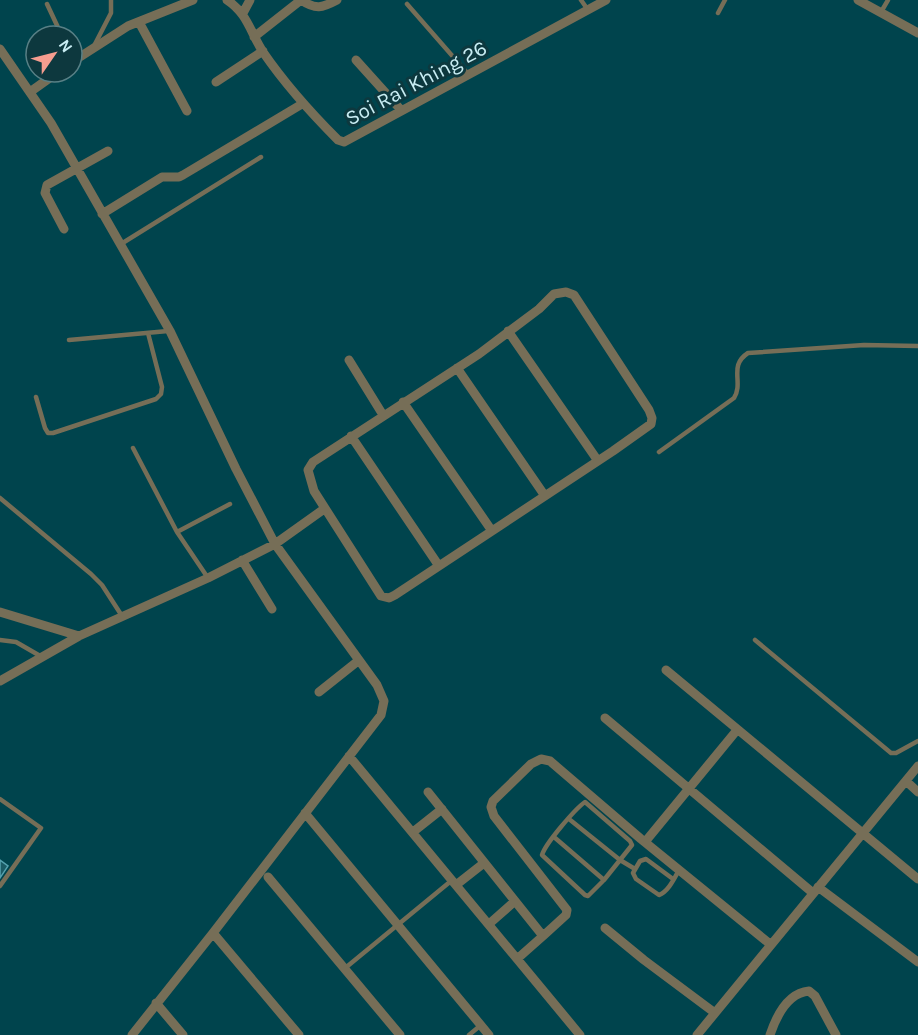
<svg xmlns="http://www.w3.org/2000/svg" width="918" height="1035" font-family="Karla,sans-serif">
  <rect width="100%" height="100%" fill="#00444d"/>
  <path fill="#1b5b65" stroke="#55a2af" stroke-width="1.5" d="M0 860 8 866 0 878Z"/>
  <g fill="none" stroke-linecap="round" stroke-linejoin="round">
    <path stroke="#766e57" stroke-width="4.5" d="M581 0 588 10
      M47 4 62 36
      M407 4 469 75
      M881 12 888 0
      M718 13 725 0
      M95 44 111 13V0
      M121 244 261 157
      M69 340 168 331
      M36 397 45 428 48 433H53L156 399 161 394 162 387 148 333
      M133 448 177 532 208 578
      M659 452 734 398C744 382 728 366 748 353L864 345 918 346
      M0 498 91 574 102 585 122 616
      M177 532 230 504
      M0 640 16 642 42 657
      M755 640 891 753H896L918 741
      M0 799 41 828 0 886
      M585 802 630 841 632 845 604 880 588 896 585 895 542 855C545 844 575 809 585 802Z
      M569 819 620 860 635 869
      M554 837 604 880
      M673 879 646 859 640 861 633 873 636 879 659 895C668 892 674 879 679 870
      M344 969 451 881
      M469 1035 481 1025"/>
    <path stroke="#766e57" stroke-width="9" d="M227 0C248 14 250 32 263 52 285 84 311 113 338 140L344 142 606 0
      M301 0C316 10 322 8 337 0
      M858 0 918 33
      M243 13 250 0
      M139 22 187 111
      M254 37 301 0
      M0 49 51 123 170 331 236 469 275 544 377 685 384 701 381 715 213 933 132 1035
      M356 60 401 110
      M72 62 128 26 193 0
      M216 82 263 51
      M30 92 58 72
      M102 214 162 177H179L183 175 302 104
      M64 229 45 193 47 185 108 151
      M566 292 574 295 649 410 652 418 651 424 613 451 395 595 389 598 381 596 314 491 308 470 313 462 479 354 539 309 554 294Z
      M508 331 598 461
      M349 360 383 415
      M457 368 545 496
      M403 402 492 531
      M351 436 439 566
      M242 560 272 609
      M0 612 79 636
      M666 670 918 879
      M0 681 79 636 208 578 275 544 324 509
      M319 692 358 661
      M605 718 813 893
      M349 756 580 1035
      M906 781 918 792
      M428 792 543 936 517 959
      M305 813 489 1035
      M413 832 442 809
      M645 842 737 730
      M268 877 400 1035
      M456 885 484 863
      M818 887 918 962
      M489 924 515 901
      M605 928 644 960 715 1013
      M213 933 299 1035
      M543 936 566 915 567 910 494 816 491 807 493 801 531 764 541 759 550 761 641 839 770 944
      M156 1003 183 1035
      M697 1035 918 766
      M770 1035C776 1017 787 993 809 991L815 996 836 1035"/>
  </g>
  <g text-anchor="middle" stroke-width="6" stroke-linejoin="round" paint-order="stroke">
    <g font-size="21" fill="#c8edf3" stroke="#0d383e">
      <text transform="translate(416 83) rotate(-28)" y="7">Soi Rai Khing 26</text>
    </g>
  </g>
  <g transform="translate(54 54) rotate(55)"><circle r="28" fill="#0d383e" stroke="#588086" stroke-width="1.5"/>
  <path d="M0-4.5L10 22L0 15L-10 22Z" fill="#f59d8f"/>
  <text y="-9" font-size="16" font-weight="bold" text-anchor="middle" fill="#c8edf3">N</text>
  </g>
</svg>
